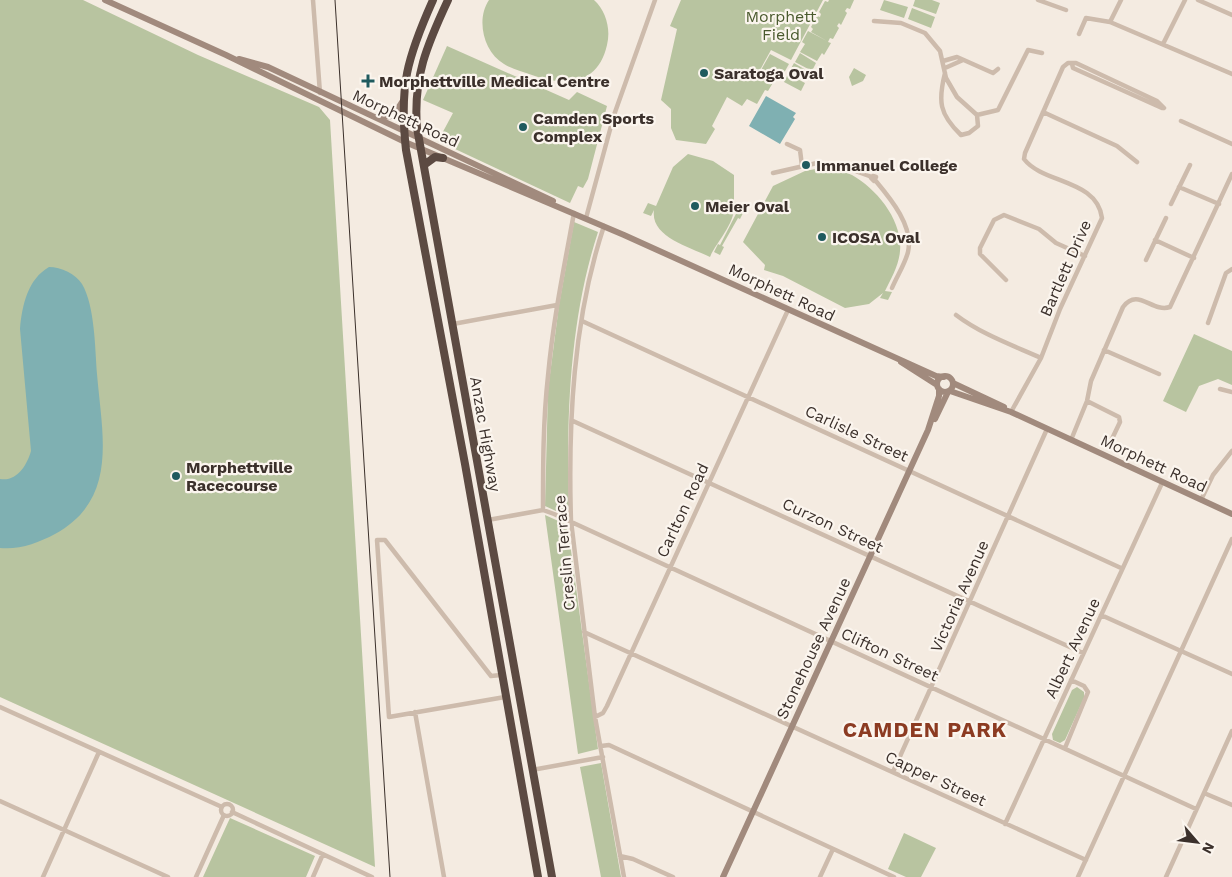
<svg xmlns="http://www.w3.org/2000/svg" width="1232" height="877" font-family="'Work Sans',sans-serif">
  <rect width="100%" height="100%" fill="#f4ebe1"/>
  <path fill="#b8c4a0" d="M0 0H83L198 55 319 107 330 120 375 867 0 697Z
    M489 0H594C606 11 611 29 607 45 598 85 565 87 532 75 523 72 512 69 504 64 483 52 476 19 489 0Z
    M681 0H823L791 60 771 50 760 70 774 81 768 91 765 90 757 104 747 99 742 106 727 97 712 126 715 129 706 144 676 140 671 128V109L661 100 677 29 670 26Z
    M829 0H854L850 9 847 8 845 11 847 13 841 25 839 23 837 26 839 28 833 39 830 38 828 42 831 43 824 55 822 53 817 61 800 52 805 44 802 42 808 31 827 41 811 32 813 29 811 27 817 16 820 17 821 14 819 12 825 1 828 2Z
    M884 0 908 7 904 18 880 10Z
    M915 0H932L940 3 936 14 913 6Z
    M912 8 935 17 931 28 908 19Z
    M447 46 569 100 577 92 607 106 588 179 583 188 578 186 570 203 438 141 453 113 423 100Z
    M800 53 816 63 812 71 795 62Z
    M770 54 789 64 780 80 761 70Z
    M794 63 811 73 806 81 789 72Z
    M854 68 866 75 863 81 852 86 849 77Z
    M788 74 805 83 801 91 784 82Z
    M688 154 713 161 734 175V201L737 204H734C736 223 717 241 710 257 690 247 650 237 654 210L651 216 643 213 648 203 656 206 673 167Z
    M826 167C834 170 844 171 852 175 877 189 903 221 900 251 899 265 891 279 885 291L892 292 888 300 880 298 883 293 869 304 845 308 783 276 764 270 765 265 743 242 773 186 805 171Z
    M739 208 744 211 740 219 738 218 722 246 724 247 720 255 714 252 718 244 720 245Z
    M574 222 598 232C570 318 566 415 569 505L565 510 556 511 545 506 548 390 559 305Z
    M1194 334 1232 351V385L1218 379 1199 386 1186 412 1163 401Z
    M545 515 565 524 569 536 598 749 578 754Z
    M1077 687 1084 692V698L1065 740 1060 743 1053 740 1052 734 1072 690Z
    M601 763 621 877H601L580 767Z
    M230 818 315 856 306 877H203Z
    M904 833 936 848 921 877H906L888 869Z"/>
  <path fill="#7fb0b2" d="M766 96 796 113 793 117 795 119 780 144 749 126Z
    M49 267C61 267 76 274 82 284 95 306 95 349 97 374 102 435 119 499 55 534 38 543 19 550 0 548V479C17 482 27 465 31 451L20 329C22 305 28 279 49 267Z"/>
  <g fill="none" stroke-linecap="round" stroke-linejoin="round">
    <path stroke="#cdbbac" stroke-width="4.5" d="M313 0 320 93
      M1038 0 1066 10
      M1198 0 1232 15
      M874 21 901 23 925 33 940 51 946 78 957 97 977 115 978 126 969 133 961 135C939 114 938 101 945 73
      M1110 22 1121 0
      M1079 34 1086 18 1110 22 1232 74
      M1163 44 1185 0
      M943 61 957 57 993 73 998 69
      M1072 64 1073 68 1162 108
      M945 68 963 60
      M1043 112 1117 146 1137 162
      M977 115 998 110 1028 50 1042 53
      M1181 121 1232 144
      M787 144 800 150 802 166
      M773 173 817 163 844 167 872 177
      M873 176 876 177 874 181 871 178Z
      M875 180C890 198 914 226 908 252 905 264 897 276 892 288
      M1179 187 1219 204
      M1171 204 1190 165
      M586 218 614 115 655 0
      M604 226C573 319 568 424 571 521L595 717 624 877
      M1155 240 1194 258
      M1146 260 1166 218
      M1006 280 980 254V248L994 220 1004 215 1039 229 1056 243 1085 256
      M956 315C981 334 1012 345 1041 358
      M582 321 1121 568
      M1208 323 1226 273 1232 269
      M453 324 557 305
      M1104 350 1159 374
      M1220 389 1232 392
      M1087 401 1119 417 1120 422 1111 441
      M1011 412 1041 358 1060 309 1102 218C1097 179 1043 184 1024 159L1025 153 1063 67 1068 63H1076L1157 101 1164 108
      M573 421 1083 653
      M1071 440 1087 401 1091 381 1123 307C1138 287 1152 313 1170 307L1232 174
      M1201 500 1213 475 1232 451
      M543 510C543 466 543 421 548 376 553 321 564 267 574 213
      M488 520 543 510 554 514 1196 809
      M1101 615 1232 674
      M584 632 1086 860
      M501 675 491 676 385 540H377L389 717 505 697
      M0 707 222 807
      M415 712 444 877
      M595 717 603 713 607 706 788 310
      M601 746 609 745 894 877
      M1065 748 1088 692 1084 686 1071 680
      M532 770 603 757
      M893 772 1047 429
      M1204 793 1232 805
      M0 801 168 877
      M221 810a6 6 0 1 1 12 0a6 6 0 1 1-12 0Z
      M232 812 372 877
      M1005 824 1162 483
      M620 856 633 859 673 877
      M43 877 99 752
      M196 877 224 815
      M313 877 323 854
      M820 877 833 849
      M1078 877 1232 539
      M1166 877 1232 731"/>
    <path stroke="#a18a7d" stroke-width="6" d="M105 0 226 55 405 142 624 235 936 376 944 377
      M239 59 268 67 553 201
      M377 117 393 116 402 102
      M901 362 937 385
      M937 384a8 8 0 1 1 16 0a8 8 0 1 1-16 0Z
      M953 383 1004 407
      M950 391 1011 412 1232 514
      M935 419 948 392
      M723 877 928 430 939 396V389"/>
    <path stroke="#5c4a42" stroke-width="8" d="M433 0C407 58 399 86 406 150L465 464 538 877
      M448 0C427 45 413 77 417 128L552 877
      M424 165 435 157 443 158"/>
    <path stroke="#3b302b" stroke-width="1" d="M335 0 390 877"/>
  </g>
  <g fill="#1f5a5e" stroke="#fbf5ee" stroke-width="2">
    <circle cx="704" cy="73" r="5"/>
    <path d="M365.5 73.5h5v5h5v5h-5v5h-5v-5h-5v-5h5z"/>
    <circle cx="523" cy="127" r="5"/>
    <circle cx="806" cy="165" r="5"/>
    <circle cx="695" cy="206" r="5"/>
    <circle cx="822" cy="237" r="5"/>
    <circle cx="176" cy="476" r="5"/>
  </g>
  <g text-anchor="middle" stroke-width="4.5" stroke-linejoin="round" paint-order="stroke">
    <g font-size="16" fill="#4a5a2e" stroke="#fbf5ee">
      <text x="781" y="22">Morphett<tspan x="781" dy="18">Field</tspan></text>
    </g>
    <g font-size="16" font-weight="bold" fill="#3b302b" stroke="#fbf5ee" text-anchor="start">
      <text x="714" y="79">Saratoga Oval</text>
      <text x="379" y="87">Morphettville Medical Centre</text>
      <text x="533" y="124">Camden Sports<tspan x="533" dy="18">Complex</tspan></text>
      <text x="816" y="171">Immanuel College</text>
      <text x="705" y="212">Meier Oval</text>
      <text x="832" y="243">ICOSA Oval</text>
      <text x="186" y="473">Morphettville<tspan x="186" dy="18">Racecourse</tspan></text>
    </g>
    <g font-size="16" fill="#3b302b" stroke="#fbf5ee">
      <text transform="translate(406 118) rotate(25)" y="6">Morphett Road</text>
      <text transform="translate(1065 268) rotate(-66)" y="6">Bartlett Drive</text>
      <text transform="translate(782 292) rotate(25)" y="6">Morphett Road</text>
      <text transform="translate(857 433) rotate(25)" y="6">Carlisle Street</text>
      <text transform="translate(486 434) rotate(80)" y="6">Anzac Highway</text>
      <text transform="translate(1154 463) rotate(25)" y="6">Morphett Road</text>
      <text transform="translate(682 510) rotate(-65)" y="6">Carlton Road</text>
      <text transform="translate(833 525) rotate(25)" y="6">Curzon Street</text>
      <text transform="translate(564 553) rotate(-95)" y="6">Creslin Terrace</text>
      <text transform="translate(959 596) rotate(-66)" y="6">Victoria Avenue</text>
      <text transform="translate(813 648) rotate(-65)" y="6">Stonehouse Avenue</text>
      <text transform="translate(1072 648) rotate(-65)" y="6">Albert Avenue</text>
      <text transform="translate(890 654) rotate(25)" y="6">Clifton Street</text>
      <text transform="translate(936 778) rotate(25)" y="6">Capper Street</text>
    </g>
    <g font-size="21" font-weight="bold" letter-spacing="1" fill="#8c3b22" stroke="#fbf5ee">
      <text x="925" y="737">CAMDEN PARK</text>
    </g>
  </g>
  <g transform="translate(1197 842) rotate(118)" stroke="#fbf5ee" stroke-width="4" paint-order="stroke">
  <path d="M0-4L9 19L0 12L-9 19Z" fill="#3b302b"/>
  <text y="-8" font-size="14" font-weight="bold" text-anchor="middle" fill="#3b302b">N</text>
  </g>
</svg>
